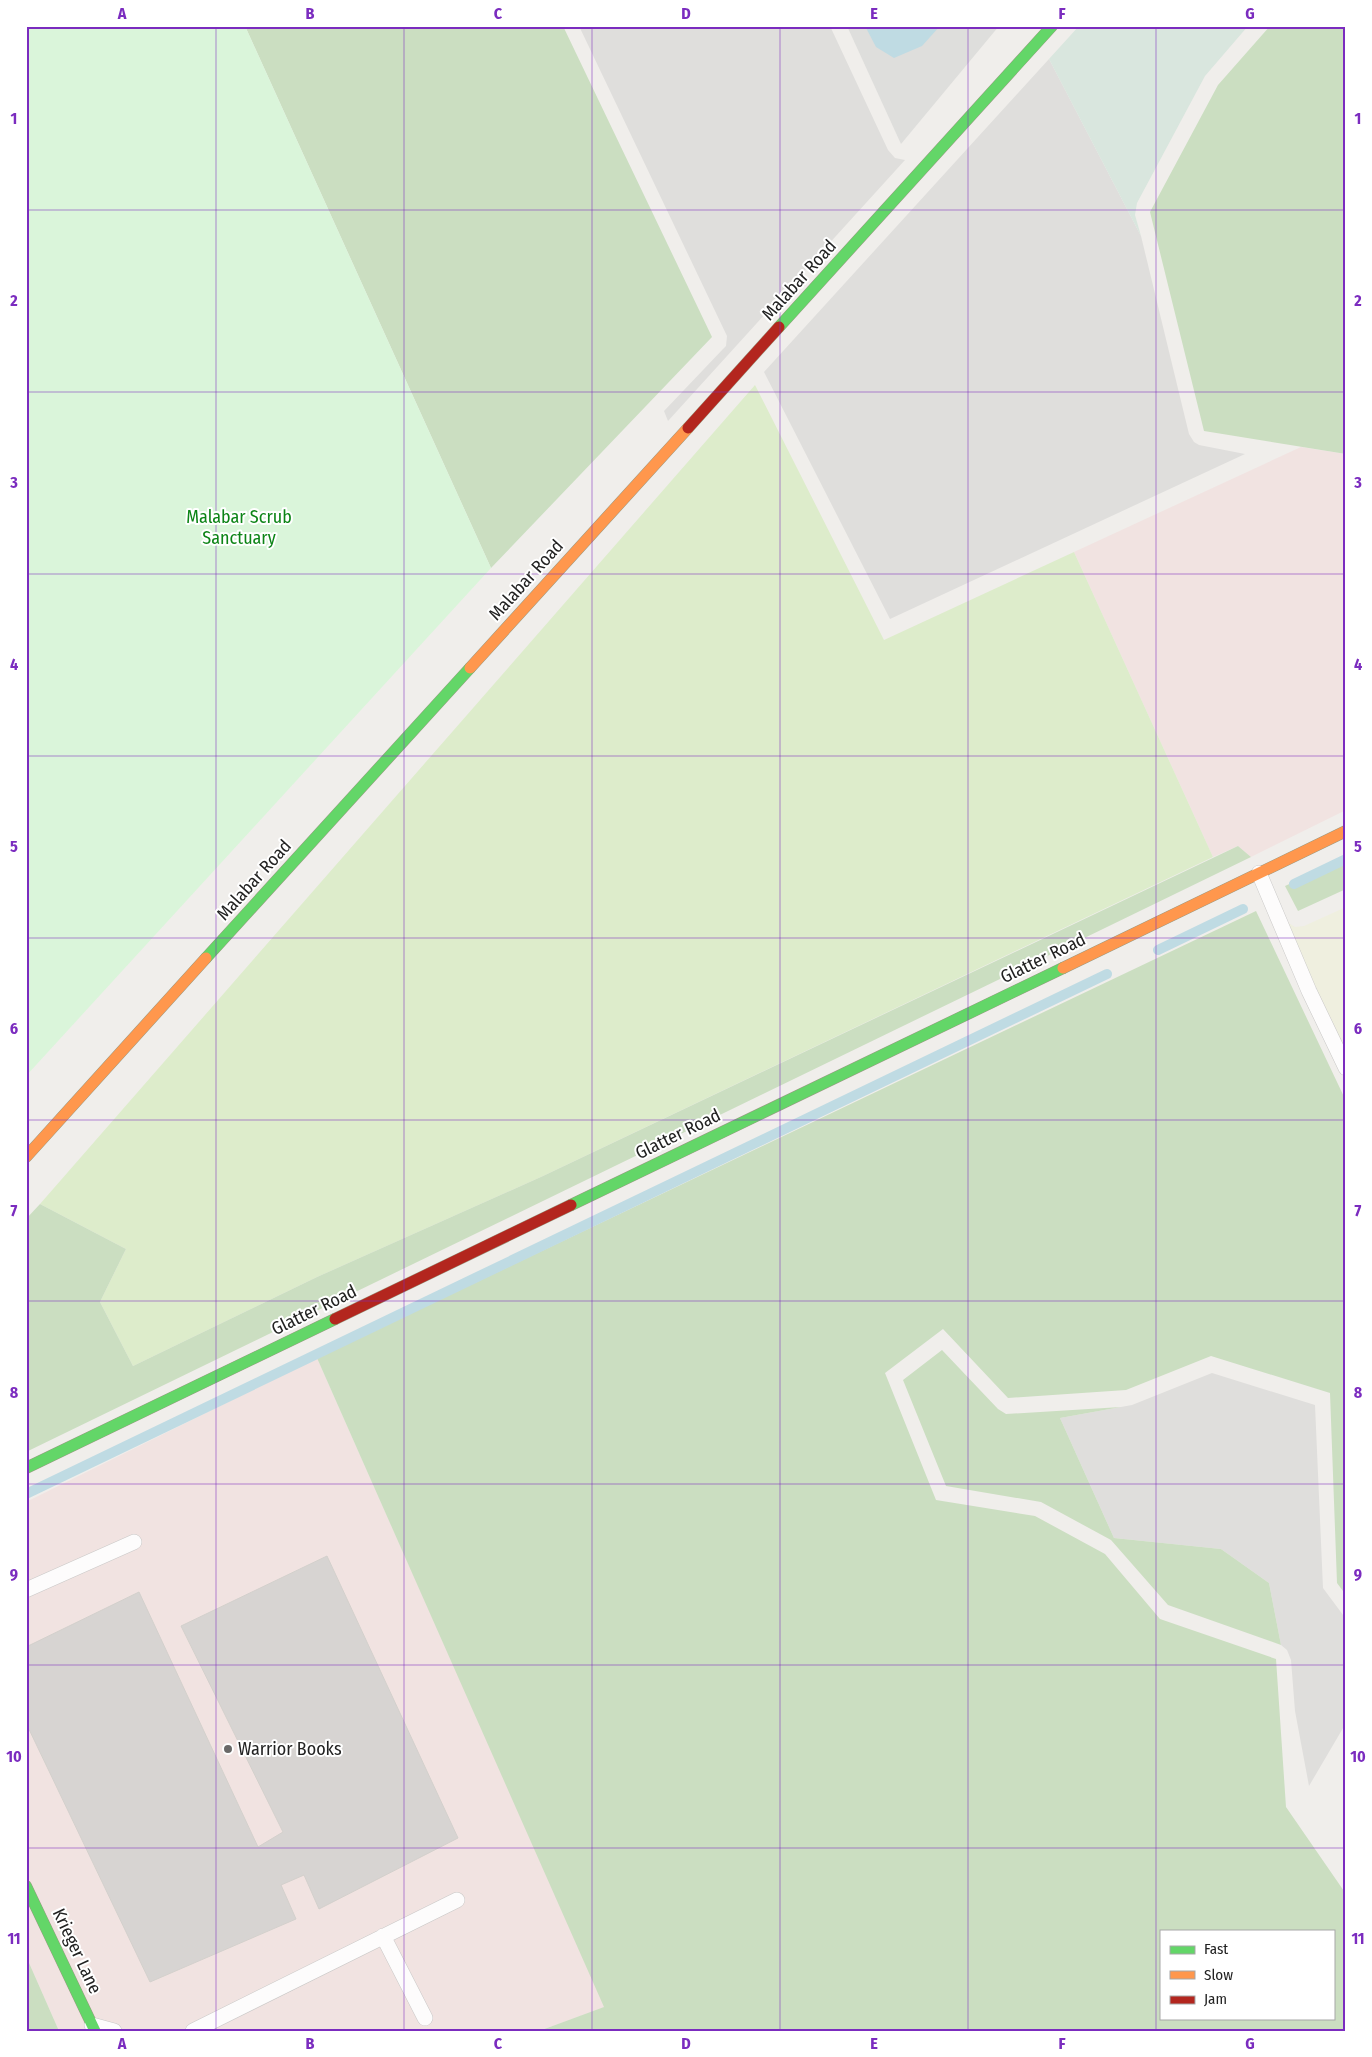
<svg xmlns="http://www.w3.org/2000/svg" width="1372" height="2057" font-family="'Fira Sans Condensed',sans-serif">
  <rect width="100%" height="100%" fill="#f0eeeb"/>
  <path fill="#dfdedc" d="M579 26H830L888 150 895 158 905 160 668 421 664 411 723 349 726 346 727 336Z
    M1049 59 1141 236 1189 434 1194 442 1199 445 1245 454 890 619 764 372Z
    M1212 1373 1315 1405 1323 1588 1346 1619V1723L1309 1786 1295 1711 1291 1660 1287 1650 1281 1645 1269 1583 1221 1549 1114 1538 1060 1418 1132 1405Z"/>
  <path fill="#f1e3e1" d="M1301 447 1346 454V810L1251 857 1238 846 1213 857 1074 552Z
    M317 1358 605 2007 539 2031H59L26 1956V1502Z"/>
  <path fill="#dededc" d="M847 26H999L901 144Z"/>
  <path fill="#efefdf" d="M1346 907V1066L1287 922 1295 927 1304 926Z"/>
  <path fill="#ddeccb" d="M755 385 884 640 1074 552 1213 857 543 1176 317 1277 133 1366 100 1302 126 1249 40 1204Z"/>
  <path fill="#cbdec1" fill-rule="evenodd" d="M245 26H563L712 337 491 568Z
    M1270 26H1346V454L1204 431 1150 212 1218 85Z
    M1238 846 1251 857 26 1452V1219L40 1204 126 1249 100 1302 133 1366 317 1277 543 1176Z
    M1346 858V889L1298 911 1285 886Z
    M1256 911 1346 1101V1595L1337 1583 1330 1393 1211 1356 1126 1390 1008 1398 943 1329 885 1373 936 1500 1035 1516 1105 1554 1160 1619 1276 1659 1286 1807 1346 1894V2031H539L604 2007 317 1358ZM1161 1931H1333V2018H1161Z
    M942 1350 998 1409 1006 1414 1121 1407 1060 1418 1114 1538 1221 1549 1269 1583 1281 1645 1168 1605 1111 1540 1041 1502 946 1486 903 1380Z
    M26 1956 59 2031H26Z"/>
  <path fill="#d9e6de" d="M1079 26H1248L1205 76 1137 203 1135 215 1141 236 1049 59Z"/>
  <path fill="#daf5da" d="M26 26H245L491 568 26 1076Z"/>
  <path fill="#bfdbe3" d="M865 26H940L922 46 894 58 876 47Z"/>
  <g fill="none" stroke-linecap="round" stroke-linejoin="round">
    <path stroke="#bfdbe3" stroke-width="10" d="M1294 884 1346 859
      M1158 950 1243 909
      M26 1494 1107 974"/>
  </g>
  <path fill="#d7d4d2" stroke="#d3d0cc" d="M327 1556 458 1838 319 1909 304 1875 281 1885 296 1919 150 1982 26 1723V1647L139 1592 258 1847 283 1832 181 1626Z"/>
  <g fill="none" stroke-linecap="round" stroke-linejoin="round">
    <g stroke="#c9c8c7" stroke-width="16">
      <path id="lane" d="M1259 873 1309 991 1346 1068
        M26 1590 134 1542
        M383 1936 425 2018
        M92 2025 114 2031
        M193 2031 457 1900"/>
    </g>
    <g stroke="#999a82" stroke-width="12">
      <path id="fast" d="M779 327 1052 26
        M206 958 470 668
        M571 1205 1063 968
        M26 1468 335 1319
        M26 1886 95 2031"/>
    </g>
    <g stroke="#999a82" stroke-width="12">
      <path id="slow" d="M470 668 688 428
        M1063 968 1346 831
        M26 1157 206 958"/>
    </g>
    <g stroke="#999a82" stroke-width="12">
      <path id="jam" d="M688 428 779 327
        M335 1319 571 1205"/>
    </g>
    <use href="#lane" stroke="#fdfcfc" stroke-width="15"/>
    <use href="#fast" stroke="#63d668" stroke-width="11"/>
    <use href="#slow" stroke="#ff974d" stroke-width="11"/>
    <use href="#jam" stroke="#b3261e" stroke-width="11"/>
  </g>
  <path fill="none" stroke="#7b2cbf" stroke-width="1" stroke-opacity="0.55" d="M216 26V2031M404 26V2031M592 26V2031M780 26V2031M968 26V2031M1156 26V2031M26 210H1346M26 392H1346M26 574H1346M26 756H1346M26 938H1346M26 1120H1346M26 1301H1346M26 1484H1346M26 1665H1346M26 1848H1346"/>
  <circle fill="#6a6968" stroke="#fff" stroke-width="2" cx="228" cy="1749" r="5"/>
  <g text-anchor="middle" stroke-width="4" stroke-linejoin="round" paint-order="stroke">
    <g font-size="18" fill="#222" stroke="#fff">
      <text transform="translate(799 280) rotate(-48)" y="6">Malabar Road</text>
      <text transform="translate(526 580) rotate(-48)" y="6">Malabar Road</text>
      <text transform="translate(254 880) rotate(-48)" y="6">Malabar Road</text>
      <text transform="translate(1043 958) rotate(-26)" y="6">Glatter Road</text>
      <text transform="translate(678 1134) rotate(-26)" y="6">Glatter Road</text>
      <text transform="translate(314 1310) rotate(-26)" y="6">Glatter Road</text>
      <text transform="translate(77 1951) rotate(65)" y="6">Krieger Lane</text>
    </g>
    <g font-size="18" fill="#0c8416" stroke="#fff">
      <text x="239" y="523">Malabar Scrub<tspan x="239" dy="21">Sanctuary</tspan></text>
    </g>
    <g font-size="18" fill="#222" stroke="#fff" text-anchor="start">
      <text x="238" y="1755">Warrior Books</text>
    </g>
  </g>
  <rect width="1372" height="2057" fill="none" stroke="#ffffff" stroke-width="55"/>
  <rect x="1160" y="1930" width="175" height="90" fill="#ffffff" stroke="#a7a7a7"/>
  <rect x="1170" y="1946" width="25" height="8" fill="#63d668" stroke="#a7a7a7"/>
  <text x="1204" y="1954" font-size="15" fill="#222222">Fast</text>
  <rect x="1170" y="1971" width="25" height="8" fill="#ff974d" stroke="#a7a7a7"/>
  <text x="1204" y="1980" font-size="15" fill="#222222">Slow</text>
  <rect x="1170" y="1996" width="25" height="8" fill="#b3261e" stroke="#a7a7a7"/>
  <text x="1204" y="2004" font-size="15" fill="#222222">Jam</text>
  <rect x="28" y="28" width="1316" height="2002" fill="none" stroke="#7b2cbf" stroke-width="2"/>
  <g font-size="16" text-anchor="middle" font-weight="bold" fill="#7b2cbf">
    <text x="122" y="19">A</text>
    <text x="310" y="19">B</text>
    <text x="498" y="19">C</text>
    <text x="686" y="19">D</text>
    <text x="874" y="19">E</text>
    <text x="1062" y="19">F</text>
    <text x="1250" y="19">G</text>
    <text x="14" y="124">1</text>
    <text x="1358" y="124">1</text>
    <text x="14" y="306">2</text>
    <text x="1358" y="306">2</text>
    <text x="14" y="488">3</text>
    <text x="1358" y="488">3</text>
    <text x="14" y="670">4</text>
    <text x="1358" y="670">4</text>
    <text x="14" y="852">5</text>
    <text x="1358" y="852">5</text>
    <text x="14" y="1034">6</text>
    <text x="1358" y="1034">6</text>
    <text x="14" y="1216">7</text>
    <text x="1358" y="1216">7</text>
    <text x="14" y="1398">8</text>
    <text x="1358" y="1398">8</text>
    <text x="14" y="1580">9</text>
    <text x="1358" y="1580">9</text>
    <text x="14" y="1762">10</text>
    <text x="1358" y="1762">10</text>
    <text x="14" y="1944">11</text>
    <text x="1358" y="1944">11</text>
    <text x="122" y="2049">A</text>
    <text x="310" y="2049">B</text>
    <text x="498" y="2049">C</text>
    <text x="686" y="2049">D</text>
    <text x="874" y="2049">E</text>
    <text x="1062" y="2049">F</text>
    <text x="1250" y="2049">G</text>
  </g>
</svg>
